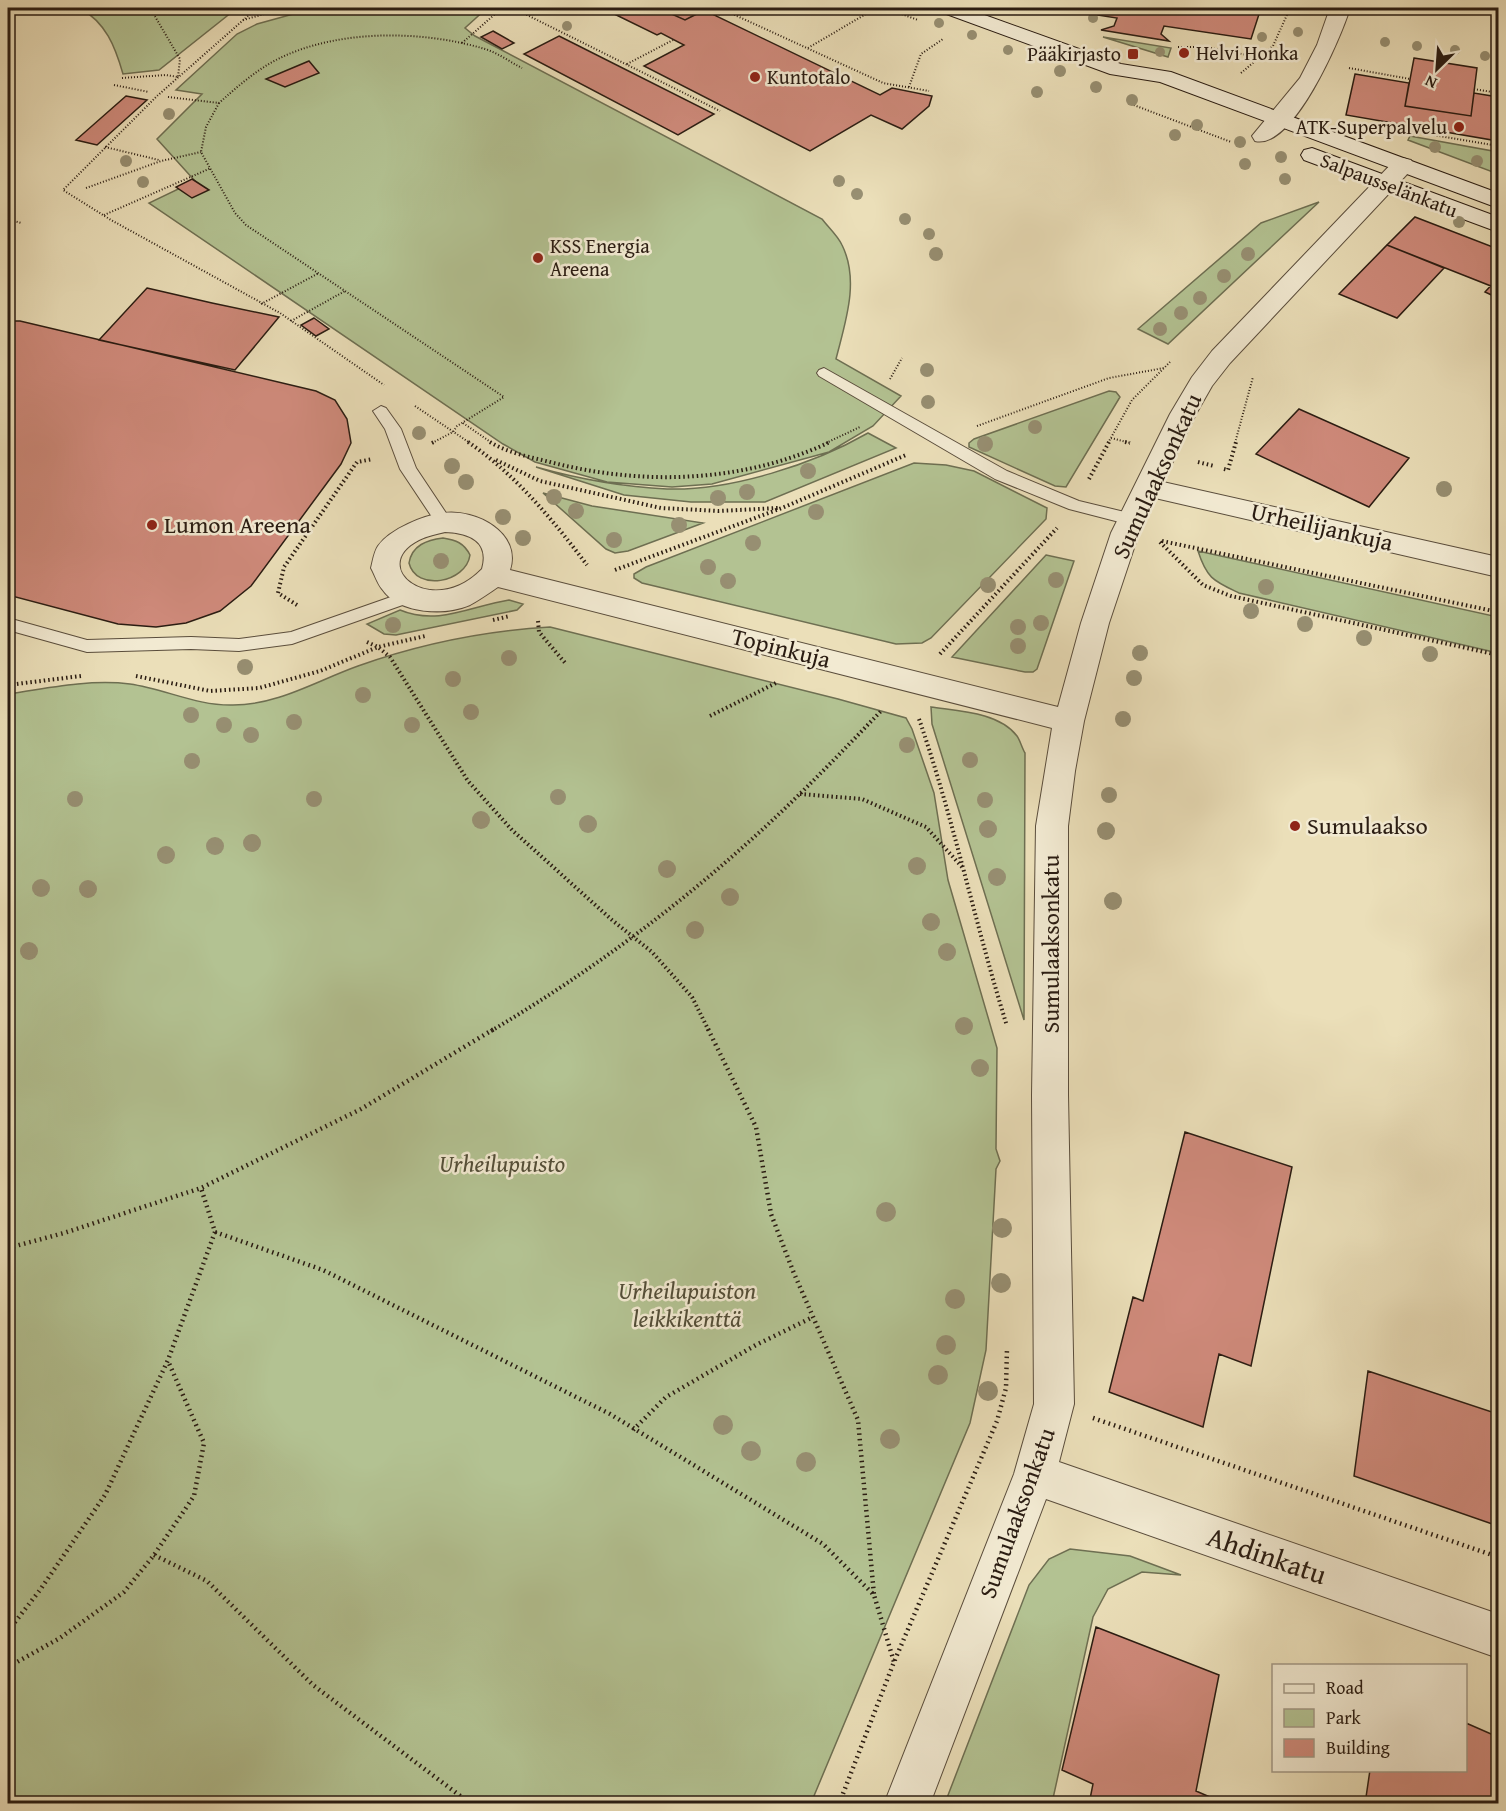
<svg xmlns="http://www.w3.org/2000/svg" width="1506" height="1811" font-family="'Gentium Book Plus',serif">
  <rect width="100%" height="100%" fill="#ebdfb9"/>
  <filter id="stains"><feTurbulence type="fractalNoise" baseFrequency=".00333" numOctaves="4"/><feColorMatrix values="0 0 0 0 .2 0 0 0 0 .09 0 0 0 0 .02 0 0 0 .5 -.17"/></filter>
  <radialGradient id="worn" r=".72"><stop offset=".6" stop-color="#630" stop-opacity="0"/><stop offset="1" stop-color="#630" stop-opacity=".3"/></radialGradient>
  <path fill="#b3c292" stroke="#6e6f52" stroke-width="1.5" d="M80 8H237L159 70 123 74C115 46 106 23 80 8Z
    M315 8H487L465 28 475 36 822 219C828 227 838 236 842 245 860 281 845 323 836 359L901 396 873 426 829 452 712 484 672 487 607 482 535 462 503 444 149 203 195 181 157 139 202 94 176 90 237 34 257 24Z
    M1103 37 1171 48 1168 57Z
    M1410 136 1498 152V174L1408 140Z
    M1319 202 1168 344 1138 329 1261 223Z
    M1109 391 1116 392 1120 397 1066 487 1055 486 969 447V443L974 439Z
    M868 433 896 448 765 502H691L624 495 536 467C579 479 622 487 667 489 731 491 814 464 868 433Z
    M914 463 946 465 974 471 1047 508 1046 519 931 638 922 643 896 644 642 583 634 578V574L646 567Z
    M543 493 592 506 703 523 628 551 615 553 606 549Z
    M443 538C456 540 464 543 470 555 466 583 416 592 409 563 412 545 427 540 443 538Z
    M1198 551 1498 617V653L1239 593C1214 581 1207 579 1198 551Z
    M1046 555 1074 561 1037 669 1033 672H1025L952 657Z
    M509 600 523 604 517 610 396 635 384 634 367 624 400 610C438 626 471 606 509 600Z
    M550 627 838 699 906 718 912 729 934 793 948 880 997 1048 996 1149 1000 1161 996 1169 986 1350 970 1423 811 1803H8V694C47 688 90 679 130 684 165 689 197 706 233 705 278 705 316 681 358 666 420 644 484 631 550 627Z
    M931 707C957 711 999 712 1017 736 1020 740 1022 748 1025 753L1024 1020 932 724Z
    M1070 1549 1130 1556 1181 1575 1142 1572 1108 1589 1093 1617 1052 1803H945L1029 1585 1049 1559Z"/>
  <path fill="#cf8a7b" stroke="#2a1c12" stroke-width="1.5" d="M602 8H658L685 20 704 10 880 95 892 88 932 96 929 106 902 129 871 115 810 151 644 66 684 45 661 33 657 35Z
    M658 8H709L685 20Z
    M1053 8H1261L1251 39 1164 26 1161 34 1169 41 1101 30 1114 26 1117 18Z
    M493 31 514 43 502 49 481 37Z
    M559 36 714 114 678 135 524 54Z
    M1414 58 1477 68 1471 116 1405 106Z
    M309 61 319 73 285 87 266 79Z
    M1355 74 1409 83 1405 106 1471 116 1474 93 1498 97V141L1346 115Z
    M126 96 147 100 97 145 76 140Z
    M192 179 209 190 192 198 176 187Z
    M1415 217 1498 249V278L1491 286 1387 245Z
    M1387 245 1444 268 1397 318 1339 294Z
    M1498 278V298L1485 292Z
    M147 288 212 303 279 317 235 370 99 340Z
    M314 318 329 329 316 336 301 325Z
    M8 321H20L316 391 335 400 347 419 351 443 341 464 251 586 220 611 186 623 156 627 118 624 8 595Z
    M1299 409 1409 458 1369 507 1256 454Z
    M1185 1132 1292 1167 1251 1366 1219 1354 1203 1427 1109 1392 1133 1297 1143 1301Z
    M1368 1371 1498 1414V1526L1354 1476Z
    M1096 1627 1219 1675 1196 1791 1226 1804H1089L1093 1784 1062 1770Z
    M1466 1723 1498 1737V1804H1365L1370 1770H1466Z"/>
  <g fill="none" stroke-linecap="round" stroke-linejoin="round">
    <g stroke="#5a4d3c" stroke-width="2">
      <path id="service" d="M824 368 1007 471 1079 501 1137 515 1139 519 1137 523 1131 525 1069 509 995 479 819 376 817 373 819 370Z
        M381 406 386 408 401 429 416 468 452 522 450 526H438L400 469 385 429 373 411Z
        M408 591 414 593 416 597 414 601 292 644 239 651 191 649 87 652 8 630V618L87 640 191 637 239 639 291 632Z"/>
    </g>
    <g stroke="#5a4d3c" stroke-width="2">
      <path id="minor" d="M1330 8H1350C1341 38 1293 150 1255 141L1252 136 1300 78 1317 45Z
        M1403 158 1411 160 1414 165 1411 170 1230 363 1212 386 1196 414 1163 482 1498 557V577L1155 498 1139 533 1109 623 1084 721 1075 771 1068 826V1095L1074 1404 1059 1462 1498 1614V1658L1046 1499 930 1804H884L1014 1474 1034 1404 1032 1095 1036 826 1052 728 498 587C489 593 479 600 470 605 444 616 399 614 382 589 377 583 375 575 371 568 373 560 374 552 378 546 390 529 424 515 444 513 476 509 522 533 510 570L1058 707 1081 623 1111 533 1170 414 1192 377 1212 351 1395 160ZM445 532C469 533 490 541 482 569 433 620 366 567 419 540 427 536 437 534 445 532Z"/>
    </g>
    <g stroke="#2a1c12" stroke-width="2">
      <path id="secondary" d="M938 8H965L1121 64 1171 72 1498 193V208L1160 82 1110 74 941 12Z
        M1312 148 1498 217V232L1304 160 1301 155 1304 150Z"/>
    </g>
    <path stroke="#2a1c12" stroke-width="2" stroke-dasharray="1 2" stroke-linecap="butt" d="M257 8 157 96 63 190 111 220 280 313 384 385
      M513 8 720 111
      M885 8 918 20
      M726 11 883 83 929 91
      M716 16 732 8
      M243 20 286 8
      M462 43 502 8
      M1178 47H1206L1262 58
      M808 48 876 8
      M627 64 673 40
      M1349 68 1410 79
      M1241 73 1273 46 1290 8
      M122 78 166 75 178 77 180 59 153 13 146 8
      M114 85 149 92
      M909 87 921 54 943 39
      M1474 89 1498 93
      M168 97 219 103C237 87 256 70 278 59 338 29 422 30 485 49 498 53 510 62 522 68
      M219 103 206 127 201 152 235 213 246 225 504 397 457 426 453 432 432 443
      M1131 104 1231 142
      M1404 130 1498 146
      M105 147 159 160
      M86 188 161 161 201 152
      M104 215 211 168
      M8 219 21 223
      M261 304 319 273
      M291 321 345 291
      M890 379 902 358
      M415 406 470 443
      M463 423 492 443
      M977 426 1109 378 1164 368 1170 362
      M1111 438 1130 443
      M826 443 860 427
      M1108 443 1132 400 1164 368
      M1235 443 1253 377"/>
    <path stroke="#2a1c12" stroke-width="4" stroke-dasharray="1.5 3" stroke-linecap="butt" d="M468 442C515 474 553 520 587 565
      M490 442C508 453 530 457 550 462 642 486 743 483 830 442
      M1125 442 1130 443
      M432 443 434 442
      M496 460 540 481 661 508 719 511 778 508
      M1198 462 1214 466
      M1224 469 1228 470 1236 442
      M1089 479 1109 442
      M1162 541 1498 612
      M1160 542 1203 585 1231 596 1498 655
      M615 570 782 508 906 455
      M297 605 278 593 284 567 357 462 373 459
      M493 620 510 616
      M538 621 539 632 566 664
      M367 642 378 647 390 657 468 781 512 830 612 920 652 952 692 997 709 1031
      M940 654 1057 528
      M136 676 210 691 259 688 320 671 378 647 425 636
      M8 685 81 676
      M710 716 776 683
      M919 719C954 820 975 924 1007 1026
      M800 794 862 799 926 827 963 868
      M491 1031C577 980 660 920 735 854 787 809 835 759 882 710"/>
    <path stroke="#2a1c12" stroke-width="4.5" stroke-dasharray="1.5 4" stroke-linecap="butt" d="M708 1029 756 1127 771 1214 793 1271 858 1420 874 1595
      M215 1232 323 1270 610 1414 823 1544 874 1595 894 1662
      M8 1248 64 1233 201 1188 361 1109 494 1029
      M1093 1418 1498 1557
      M633 1430 666 1397 756 1345 813 1317
      M154 1555 207 1581 313 1685 471 1804
      M8 1631 40 1590 105 1495 168 1360 215 1232 201 1188
      M8 1667 60 1638 124 1592 154 1555 194 1496 204 1443 168 1361
      M839 1804 894 1662 997 1421 1006 1388 1007 1348"/>
    <use href="#service" fill="#f2ead2" fill-rule="evenodd"/>
    <use href="#minor" fill="#f2ead2" fill-rule="evenodd"/>
    <use href="#secondary" fill="#f2ead2" fill-rule="evenodd"/>
  </g>
  <g fill="#978f72">
    <circle cx="1093" cy="18" r="5"/>
    <circle cx="939" cy="23" r="5"/>
    <circle cx="567" cy="26" r="5"/>
    <circle cx="1298" cy="32" r="5"/>
    <circle cx="972" cy="35" r="5"/>
    <circle cx="1262" cy="37" r="5"/>
    <circle cx="1385" cy="42" r="5"/>
    <circle cx="1417" cy="46" r="5"/>
    <circle cx="1008" cy="50" r="5"/>
    <circle cx="1455" cy="50" r="5"/>
    <circle cx="1160" cy="52" r="5"/>
    <circle cx="1485" cy="56" r="5"/>
    <circle cx="1060" cy="71" r="6"/>
    <circle cx="1096" cy="87" r="6"/>
    <circle cx="1037" cy="92" r="6"/>
    <circle cx="1132" cy="100" r="6"/>
    <circle cx="169" cy="114" r="6"/>
    <circle cx="1197" cy="125" r="6"/>
    <circle cx="1175" cy="135" r="6"/>
    <circle cx="1240" cy="142" r="6"/>
    <circle cx="1435" cy="147" r="6"/>
    <circle cx="1281" cy="157" r="6"/>
    <circle cx="126" cy="161" r="6"/>
    <circle cx="1477" cy="161" r="6"/>
    <circle cx="1245" cy="164" r="6"/>
    <circle cx="1285" cy="179" r="6"/>
    <circle cx="839" cy="181" r="6"/>
    <circle cx="143" cy="182" r="6"/>
    <circle cx="857" cy="194" r="6"/>
    <circle cx="905" cy="219" r="6"/>
    <circle cx="1459" cy="222" r="6"/>
    <circle cx="929" cy="234" r="6"/>
    <circle cx="936" cy="254" r="7"/>
    <circle cx="1248" cy="254" r="7"/>
    <circle cx="1224" cy="276" r="7"/>
    <circle cx="1200" cy="298" r="7"/>
    <circle cx="1181" cy="313" r="7"/>
    <circle cx="1160" cy="329" r="7"/>
    <circle cx="927" cy="370" r="7"/>
    <circle cx="928" cy="402" r="7"/>
    <circle cx="1035" cy="427" r="7"/>
    <circle cx="419" cy="433" r="7"/>
    <circle cx="985" cy="444" r="8"/>
    <circle cx="452" cy="466" r="8"/>
    <circle cx="808" cy="471" r="8"/>
    <circle cx="466" cy="482" r="8"/>
    <circle cx="1444" cy="489" r="8"/>
    <circle cx="747" cy="492" r="8"/>
    <circle cx="554" cy="497" r="8"/>
    <circle cx="718" cy="498" r="8"/>
    <circle cx="576" cy="511" r="8"/>
    <circle cx="816" cy="512" r="8"/>
    <circle cx="503" cy="517" r="8"/>
    <circle cx="679" cy="525" r="8"/>
    <circle cx="523" cy="538" r="8"/>
    <circle cx="614" cy="540" r="8"/>
    <circle cx="753" cy="543" r="8"/>
    <circle cx="441" cy="561" r="8"/>
    <circle cx="708" cy="567" r="8"/>
    <circle cx="1056" cy="580" r="8"/>
    <circle cx="728" cy="581" r="8"/>
    <circle cx="988" cy="585" r="8"/>
    <circle cx="1266" cy="587" r="8"/>
    <circle cx="1251" cy="611" r="8"/>
    <circle cx="1041" cy="623" r="8"/>
    <circle cx="1305" cy="624" r="8"/>
    <circle cx="393" cy="625" r="8"/>
    <circle cx="1018" cy="627" r="8"/>
    <circle cx="1364" cy="638" r="8"/>
    <circle cx="1018" cy="646" r="8"/>
    <circle cx="1140" cy="653" r="8"/>
    <circle cx="1430" cy="654" r="8"/>
    <circle cx="509" cy="658" r="8"/>
    <circle cx="245" cy="667" r="8"/>
    <circle cx="1134" cy="678" r="8"/>
    <circle cx="453" cy="679" r="8"/>
    <circle cx="363" cy="695" r="8"/>
    <circle cx="471" cy="712" r="8"/>
    <circle cx="191" cy="715" r="8"/>
    <circle cx="1123" cy="719" r="8"/>
    <circle cx="294" cy="722" r="8"/>
    <circle cx="224" cy="725" r="8"/>
    <circle cx="412" cy="725" r="8"/>
    <circle cx="251" cy="735" r="8"/>
    <circle cx="907" cy="745" r="8"/>
    <circle cx="970" cy="760" r="8"/>
    <circle cx="192" cy="761" r="8"/>
    <circle cx="1109" cy="795" r="8"/>
    <circle cx="558" cy="797" r="8"/>
    <circle cx="75" cy="799" r="8"/>
    <circle cx="314" cy="799" r="8"/>
    <circle cx="985" cy="800" r="8"/>
    <circle cx="481" cy="820" r="9"/>
    <circle cx="588" cy="824" r="9"/>
    <circle cx="988" cy="829" r="9"/>
    <circle cx="1106" cy="831" r="9"/>
    <circle cx="252" cy="843" r="9"/>
    <circle cx="215" cy="846" r="9"/>
    <circle cx="166" cy="855" r="9"/>
    <circle cx="917" cy="866" r="9"/>
    <circle cx="667" cy="869" r="9"/>
    <circle cx="997" cy="877" r="9"/>
    <circle cx="41" cy="888" r="9"/>
    <circle cx="88" cy="889" r="9"/>
    <circle cx="730" cy="897" r="9"/>
    <circle cx="1113" cy="901" r="9"/>
    <circle cx="931" cy="922" r="9"/>
    <circle cx="695" cy="930" r="9"/>
    <circle cx="29" cy="951" r="9"/>
    <circle cx="947" cy="952" r="9"/>
    <circle cx="964" cy="1026" r="9"/>
    <circle cx="980" cy="1068" r="9"/>
    <circle cx="886" cy="1212" r="10"/>
    <circle cx="1002" cy="1228" r="10"/>
    <circle cx="1001" cy="1283" r="10"/>
    <circle cx="955" cy="1299" r="10"/>
    <circle cx="946" cy="1345" r="10"/>
    <circle cx="938" cy="1375" r="10"/>
    <circle cx="988" cy="1391" r="10"/>
    <circle cx="723" cy="1425" r="10"/>
    <circle cx="890" cy="1439" r="10"/>
    <circle cx="751" cy="1451" r="10"/>
    <circle cx="806" cy="1462" r="10"/>
  </g>
  <g fill="#8f2418" stroke="#f2ead2" stroke-width="2">
    <circle cx="1184" cy="53" r="6"/>
    <rect x="1127" y="48" width="12" height="12" rx="3"/>
    <circle cx="755" cy="77" r="6"/>
    <circle cx="1459" cy="127" r="6"/>
    <circle cx="538" cy="258" r="6"/>
    <circle cx="152" cy="525" r="6"/>
    <circle cx="1295" cy="826" r="6"/>
  </g>
  <g text-anchor="middle" stroke-width="5" stroke-linejoin="round" paint-order="stroke">
    <g font-size="20" fill="#2a1c12" stroke="#f2ead2" text-anchor="start">
      <text x="1196" y="60">Helvi Honka</text>
      <text x="1121" y="61" text-anchor="end">Pääkirjasto</text>
      <text x="767" y="84">Kuntotalo</text>
      <text x="1447" y="134" text-anchor="end">ATK-Superpalvelu</text>
      <text x="550" y="253">KSS Energia<tspan x="550" dy="23">Areena</tspan></text>
    </g>
    <g font-size="20" fill="#2a1c12" stroke="#f2ead2">
      <text transform="translate(1389 185) rotate(21)" y="7">Salpausselänkatu</text>
    </g>
    <g font-size="24" fill="#2a1c12" stroke="#f2ead2">
      <text transform="translate(1157 476) rotate(-65)" y="8">Sumulaaksonkatu</text>
      <text transform="translate(1322 527) rotate(13)" y="8">Urheilijankuja</text>
      <text transform="translate(781 648) rotate(14)" y="8">Topinkuja</text>
      <text transform="translate(1051 944) rotate(-90)" y="8">Sumulaaksonkatu</text>
      <text transform="translate(1017 1513) rotate(-70)" y="8">Sumulaaksonkatu</text>
    </g>
    <g font-size="24" fill="#2a1c12" stroke="#f2ead2" text-anchor="start">
      <text x="164" y="533">Lumon Areena</text>
      <text x="1307" y="834">Sumulaakso</text>
    </g>
    <g font-size="24" font-style="italic" fill="#534e38" stroke="#f2ead2">
      <text x="502" y="1172">Urheilupuisto</text>
      <text x="687" y="1299">Urheilupuiston<tspan x="687" dy="28">leikkikenttä</tspan></text>
    </g>
    <g font-size="28" fill="#2a1c12" stroke="#f2ead2">
      <text transform="translate(1267 1555) rotate(19)" y="10">Ahdinkatu</text>
    </g>
  </g>
  <rect width="1506" height="1811" fill="none" stroke="#ebdfb9" stroke-width="30"/>
  <rect x="9" y="9" width="1488" height="1793" fill="none" stroke="#2a1c12" stroke-width="3"/>
  <rect x="15" y="15" width="1476" height="1781" fill="none" stroke="#2a1c12" stroke-width="1.5"/>
  <rect x="1272" y="1664" width="195" height="108" fill="#f2ead2" stroke="#a29885" stroke-width="1.5"/>
  <rect x="1284" y="1684" width="30" height="9" fill="#f2ead2" stroke="#a29885" stroke-width="1.5"/>
  <text x="1326" y="1694" font-size="18" fill="#2a1c12">Road</text>
  <rect x="1284" y="1709" width="30" height="18" fill="#b3c292" stroke="#a29885" stroke-width="1.5"/>
  <text x="1326" y="1724" font-size="18" fill="#2a1c12">Park</text>
  <rect x="1284" y="1739" width="30" height="18" fill="#cf8a7b" stroke="#a29885" stroke-width="1.5"/>
  <text x="1326" y="1754" font-size="18" fill="#2a1c12">Building</text>
  <g transform="translate(1437 69) rotate(205)" stroke="#f2ead2" stroke-width="4.5" paint-order="stroke">
  <path d="M0-4.5L10 22L0 15L-10 22Z" fill="#2a1c12"/>
  <text y="-9" font-size="16" font-weight="bold" text-anchor="middle" fill="#2a1c12">N</text>
  </g>
  <rect width="100%" height="100%" filter="url(#stains)"/>
  <rect width="100%" height="100%" fill="url(#worn)"/>
</svg>
